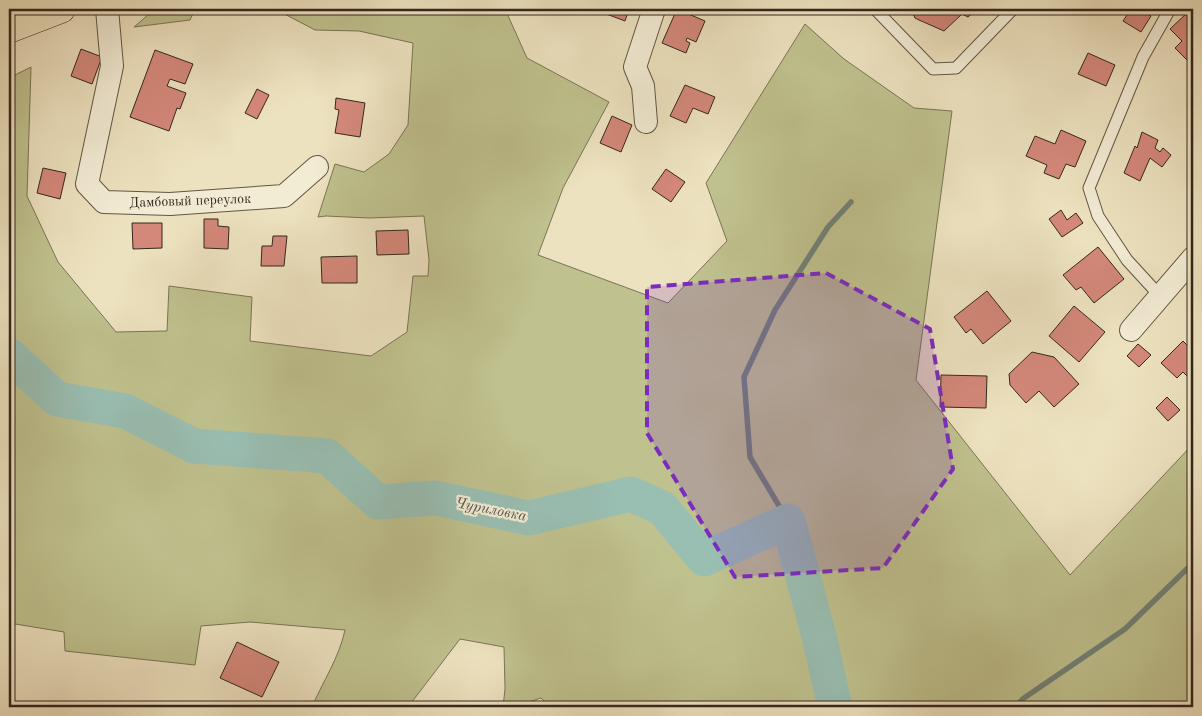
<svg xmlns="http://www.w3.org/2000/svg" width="1202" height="716" font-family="'Old Standard TT',serif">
  <rect width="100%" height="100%" fill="#ede2bf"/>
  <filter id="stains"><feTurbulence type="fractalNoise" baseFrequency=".004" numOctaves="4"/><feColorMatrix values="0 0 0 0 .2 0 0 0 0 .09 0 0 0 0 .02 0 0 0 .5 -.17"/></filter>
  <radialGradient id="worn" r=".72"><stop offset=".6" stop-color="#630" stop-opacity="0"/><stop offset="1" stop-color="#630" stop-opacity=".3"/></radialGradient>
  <path fill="#bfc18e" stroke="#7a7456" d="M155 9H195L190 20 134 27Z
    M275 9H505L527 58 609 102 563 188 538 255 668 303 727 241 706 183 805 24 844 59 914 108 952 111 916 380 1070 575 1193 444V707H550L541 698 513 707H503L505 689 504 647 460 639 408 707H312C323 681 339 658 345 630L250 622 201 626 195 665 65 651 64 632 9 623V78L31 67 27 196 58 262 116 332 167 331 169 286 252 297 250 341 371 356 407 332 413 276H428L429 260 424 216 369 218 326 216 318 217 335 164 364 172 389 154 408 125 413 43 359 31 315 30Z"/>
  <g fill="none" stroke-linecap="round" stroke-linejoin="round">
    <path stroke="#718277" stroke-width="5.5" d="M788 521 750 457 744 377 775 310 828 227 851 202
      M1015 707 1024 698 1125 629 1193 563"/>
    <path stroke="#99beb2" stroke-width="35" d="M9 355 57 399 125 411 194 446 327 456 378 502 435 498 529 518 631 494 662 508 704 559 788 521 819 636 835 707"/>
  </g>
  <path fill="#d4887a" stroke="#34271e" d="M593 9H629L625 21Z
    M677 9 705 21 696 42 687 38 686 41 690 43 686 53 662 43Z
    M911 9H977L968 17 962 14 944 31 919 20 915 18Z
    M1131 9H1139L1151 16 1141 32 1123 21Z
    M1189 11 1193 15V56L1188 61 1175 48 1182 41 1170 29Z
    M81 49 102 57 92 84 71 76Z
    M155 50 193 64 185 84 170 79 167 86 186 93 180 109 177 108 169 131 130 117Z
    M1088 53 1115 65 1106 86 1078 74Z
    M685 85 715 97 708 114 693 108 686 123 670 116Z
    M257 89 269 95 257 119 245 113Z
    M336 98 365 103 360 137 335 133 339 110 335 109Z
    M612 116 632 125 621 152 600 143Z
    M1061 130 1086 141 1075 167 1066 164 1059 179 1044 173 1047 165 1026 156 1035 136 1055 144Z
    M1142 132 1158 140 1155 148 1160 152 1163 148 1171 155 1162 167 1150 158 1140 181 1124 173 1135 146 1137 148Z
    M43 168 66 173 60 199 37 193Z
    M666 169 685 182 671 202 652 189Z
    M1061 210 1067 220 1076 213 1083 223 1062 237 1049 219Z
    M204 219H218V226L229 227 228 249 204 248Z
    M132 223H162V248L133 249Z
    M408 230 409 254 377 255 376 231Z
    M273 236H287L284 266H261L262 246H272Z
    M1098 247 1124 279 1094 303 1081 287 1076 290 1063 275Z
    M357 256V283H322L321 257Z
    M987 291 1011 321 983 344 971 329 966 333 954 317Z
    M1074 306 1105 332 1079 362 1049 336Z
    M1183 341 1193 351V379L1192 381 1183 372 1177 378 1161 363Z
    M1138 344 1151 355 1139 367 1127 356Z
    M1032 352 1054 357 1079 384 1054 407 1039 391 1026 403 1010 385 1009 374Z
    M941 375 987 376 986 408 940 407Z
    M1167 397 1180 410 1168 421 1156 408Z
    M237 642 279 662 262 697 220 678Z"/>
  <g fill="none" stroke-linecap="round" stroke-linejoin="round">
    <g stroke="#625646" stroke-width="13">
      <path id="lane" d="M875 9 933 69 956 68 1013 9
        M1160 296 1127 260 1098 216 1089 188 1143 57 1170 9"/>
    </g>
    <g stroke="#625646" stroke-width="24">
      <path id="street" d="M107 9 112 66 87 184 104 202 170 204 284 196 317 167
        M646 122 643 86 635 67 654 9
        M1131 330 1193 258"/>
    </g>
    <g stroke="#34271e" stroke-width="29">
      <path id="primary" d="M9 29 61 9"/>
    </g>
    <use href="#lane" stroke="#f3ecd5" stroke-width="11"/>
    <use href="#street" stroke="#f3ecd5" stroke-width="22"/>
    <use href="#primary" stroke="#ede2bf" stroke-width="28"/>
    <path stroke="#34271e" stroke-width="1" d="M9 12 18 9"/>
  </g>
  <path fill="#7b2cbf" fill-opacity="0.2" stroke="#7b2cbf" stroke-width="4" stroke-dasharray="10 6" stroke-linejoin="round" d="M826 273 930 329 953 469 883 568 735 577 647 433V287Z"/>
  <g text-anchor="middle" stroke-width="4.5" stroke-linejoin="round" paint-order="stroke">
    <g font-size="14" fill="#34271e" stroke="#f3ecd5">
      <text transform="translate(190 200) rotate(-2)" y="5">Дамбовый переулок</text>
    </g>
    <g font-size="15" font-style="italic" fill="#52544a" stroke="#f3ecd5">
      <text transform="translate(491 509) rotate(11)" y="5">Чуриловка</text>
    </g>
  </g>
  <rect width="1202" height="716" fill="none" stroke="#ede2bf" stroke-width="30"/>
  <rect x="10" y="10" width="1182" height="696" fill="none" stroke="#34271e" stroke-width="2.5"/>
  <rect x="15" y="15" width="1172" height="686" fill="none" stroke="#34271e"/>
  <rect width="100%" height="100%" filter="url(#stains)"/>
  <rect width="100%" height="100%" fill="url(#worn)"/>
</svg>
